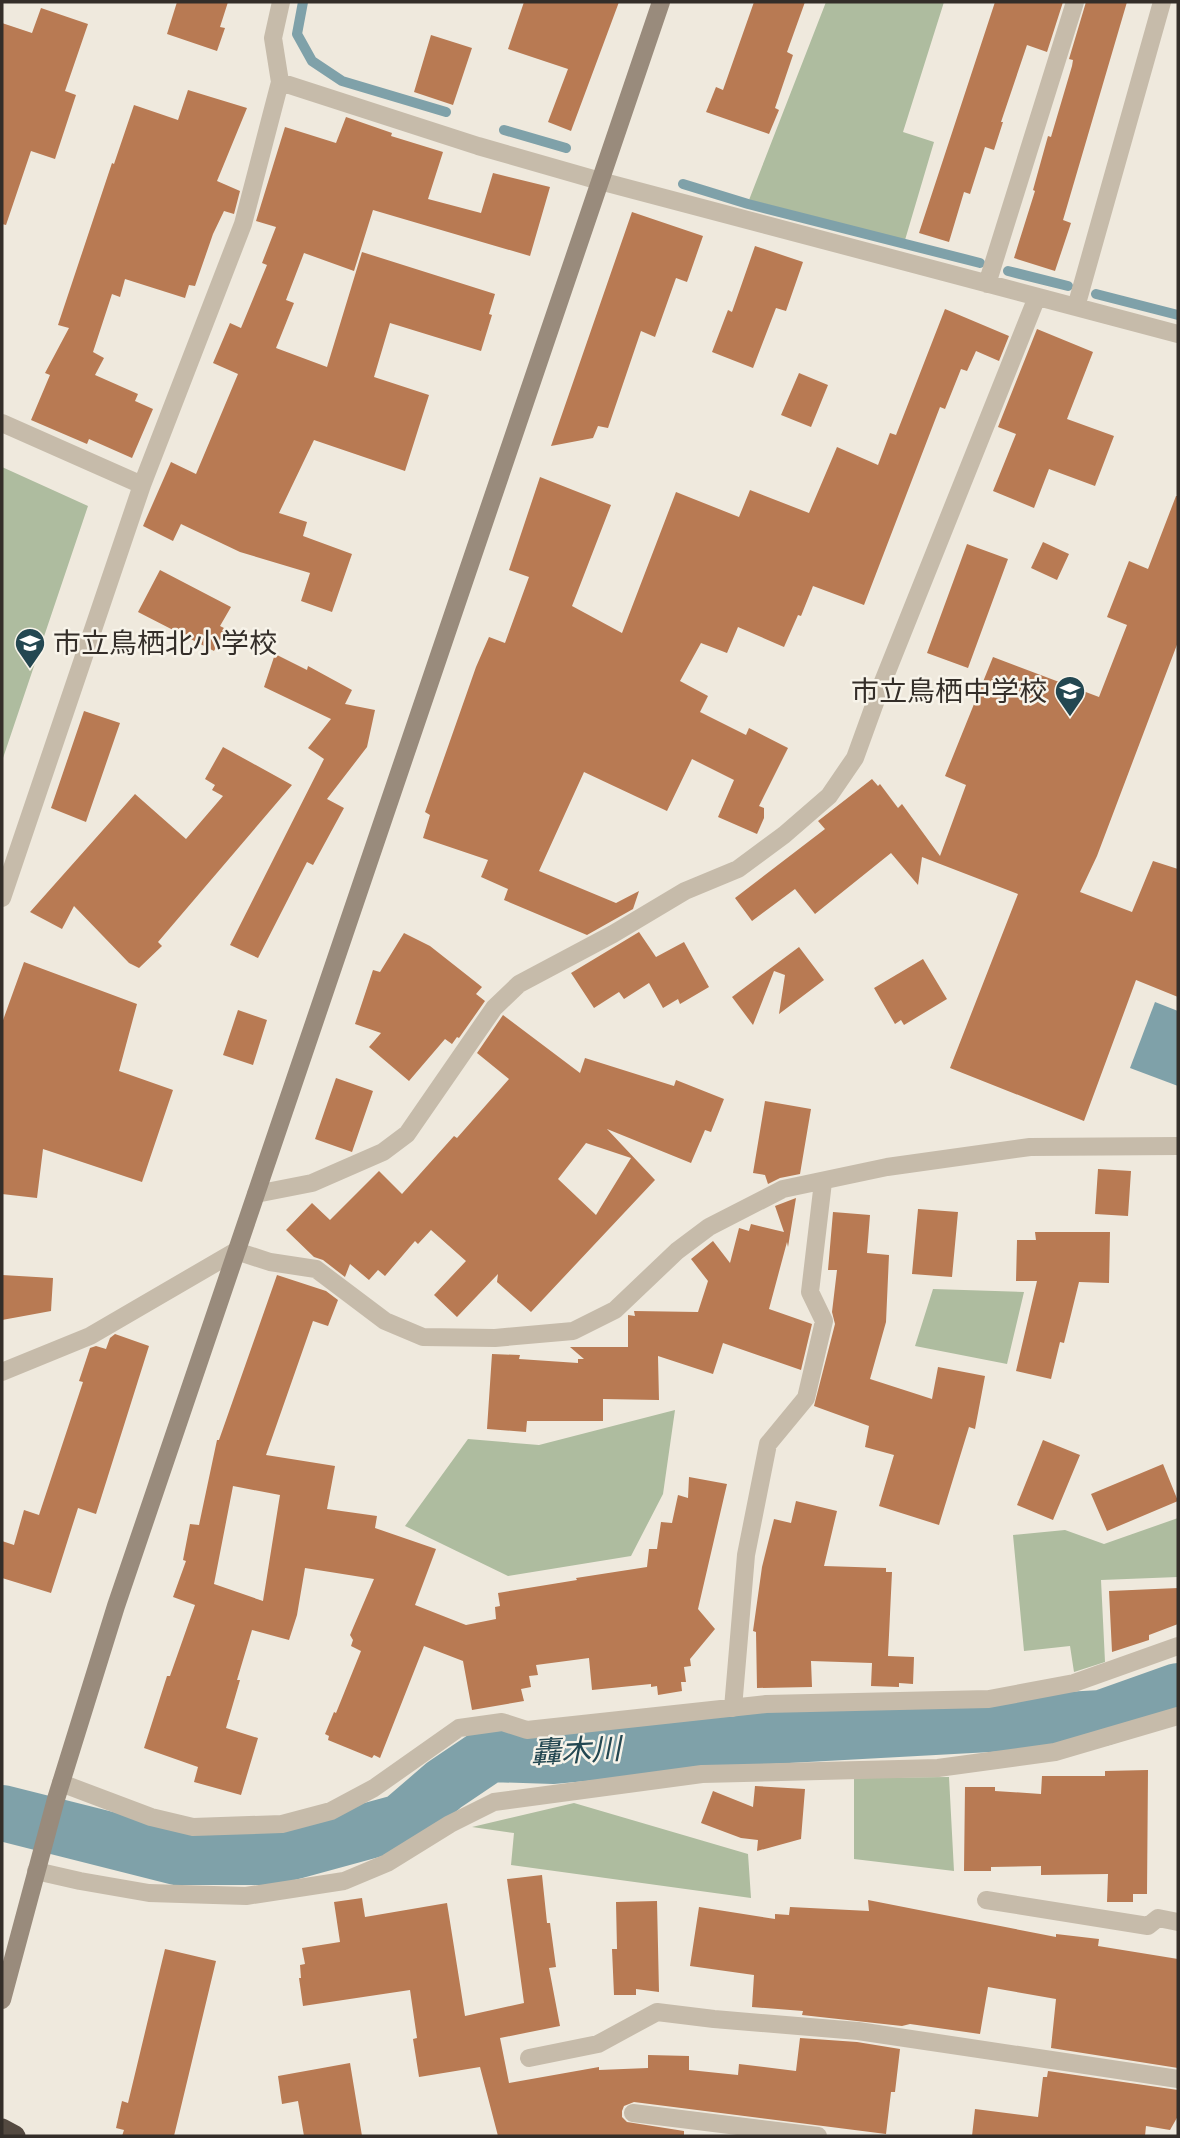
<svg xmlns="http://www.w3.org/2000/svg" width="1180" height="2138" font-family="Jost,'Noto Sans JP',sans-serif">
  <rect width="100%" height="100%" fill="#efe9dd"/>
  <path fill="#aebc9f" d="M826 2H944L903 132 934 142 905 240 749 200Z
    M2 467 88 506 2 761V466Z
    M933 1289 1024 1292 1007 1364 915 1346Z
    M675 1410 663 1494 631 1556 508 1576 405 1526 468 1439 539 1445Z
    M1178 1518V1577L1101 1580 1105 1662 1074 1672 1070 1646 1024 1651 1013 1535 1065 1530 1104 1544Z
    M949 1777 954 1871 854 1859V1778Z
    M574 1803 748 1854 751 1898 511 1865 514 1833 472 1827Z"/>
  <path fill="#7fa1a9" d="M1155 1002 1178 1011V1086L1130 1068Z"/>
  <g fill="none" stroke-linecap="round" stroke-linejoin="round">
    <path stroke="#7fa1a9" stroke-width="10" d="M303 2 297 34 312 61 342 81 446 112
      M504 130 566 148
      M683 184 748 204 980 263
      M1008 271 1068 286
      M1096 294 1178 315"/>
    <path stroke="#7fa1a9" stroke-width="56" d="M2 1813 177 1857H273L401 1822 444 1785 490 1754 554 1756 753 1737 1102 1718 1178 1691"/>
  </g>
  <path fill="#b87a53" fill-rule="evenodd" d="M177 2H228L220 27 225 28 217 51 167 34Z
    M524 2H619L571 131 548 122 568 69 508 49Z
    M754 2H805L787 52 793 55 775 108 779 110 769 134 706 112 716 87 723 90Z
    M995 2H1063L1047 52 1027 45 1001 122H1003L994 150 985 147 970 194 964 192 949 242 919 233Z
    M1086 2H1127L1063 220 1071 223 1055 271 1014 258 1035 191 1033 190 1048 136 1051 137 1072 66 1073 60 1069 59Z
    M41 8 88 24 65 91 76 95 55 159 31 151 6 225 2 224V23L32 33Z
    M431 35 472 48 453 105 414 92Z
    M188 90 247 108 217 181 240 191 234 214 224 211 213 234 195 286 189 285 185 298 125 279 120 297 112 294 93 352 104 358 95 375 138 394 135 401 153 409 132 458 89 439 87 444 31 420 50 375 45 373 69 328 58 325 112 163 114 164 134 105 178 120Z
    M346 117 392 133 391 136 443 152 428 199 481 213 493 173 550 187 530 256 373 210 354 271 304 253 286 300 294 303 276 348 327 367 362 252 495 294 489 314 492 315 481 351 390 323 374 377 429 395 405 471 314 440 279 513 307 522 303 536 352 554 332 612 301 601 310 573 240 552 181 524 173 541 143 526 171 462 196 474 238 374 213 363 230 323 241 328 267 265 262 263 276 227 256 221 285 127 336 143Z
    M632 212 703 236 687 282 676 278 655 337 641 331 608 428 598 426 593 438 551 446Z
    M755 246 803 262 786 311 776 308 753 368 712 352 728 310 732 312Z
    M945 309 1009 336 999 361 976 351 967 371 961 369 945 409 940 407 864 605 813 586 801 616 798 615 784 647 738 627 727 653 701 643 680 681 708 696 700 712 746 735 749 728 788 748 759 806 764 808V818L757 834 718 817 734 780 692 759 667 811 584 772 539 871 616 903 639 891 633 909 587 935 504 900 508 889 481 877 488 860 423 838 430 815 425 812 476 667 489 637 505 643 529 577 509 570 540 477 611 505 572 606 622 633 676 492 739 517 750 490 809 513 837 447 878 465 890 433 896 435Z
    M1037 329 1093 352 1067 419 1114 436 1095 486 1049 469 1034 508 993 491 1016 434 998 427Z
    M799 373 828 385 811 427 781 415Z
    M1176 496H1178V642L1097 856 1080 892 1132 912 1153 861 1178 869V997L1136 980 1084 1121 950 1068 1018 894 922 857 918 885 891 853 815 914 795 889 752 921 735 898 825 829 818 821 872 779 878 786 880 784 898 808 902 804 940 856 966 785 945 776 993 657 1099 697 1127 625 1107 617 1129 561 1148 569Z
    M1043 542 1069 554 1057 580 1031 568Z
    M967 544 1008 559 968 668 927 653Z
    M160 570 231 607 220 626 226 629 214 651 138 612Z
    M275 654 307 670 308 666 352 690 345 704 375 710 367 747 327 799 344 808 313 865 307 862 258 958 230 945 324 759 308 748 331 719 264 687Z
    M84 711 120 723 86 822 51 808Z
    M223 747 292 785 158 942 162 946 139 968 129 963 74 906 62 929 30 912 135 794 186 839 223 796 212 790 215 785 205 779Z
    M639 932 656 957 684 942 709 987 680 1004 678 999 663 1008 649 983 624 999 619 992 594 1008 571 973Z
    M404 933 430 946 482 987 476 994 485 1001 459 1038 457 1037 452 1044 445 1039 409 1081 369 1047 381 1033 355 1024 373 970 380 972Z
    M799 947 824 980 779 1014 785 975 774 971 753 1025 732 997Z
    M923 959 947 999 904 1025 901 1020 895 1024 874 988Z
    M24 962 137 1004 119 1071 173 1090 142 1182 43 1149 37 1198 2 1194V1023Z
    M238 1010 267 1020 253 1065 223 1055Z
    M503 1015 580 1073 585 1058 674 1086 676 1080 724 1099 711 1132 705 1130 691 1163 607 1129 655 1180 531 1312 497 1282 498 1274 457 1317 434 1295 466 1261 431 1230 418 1244 415 1241 385 1276 378 1270 369 1280 350 1264 345 1277 323 1260 314 1257 286 1230 312 1203 330 1220 379 1171 402 1194 454 1136 457 1138 509 1079 477 1053ZM586 1143 631 1158 596 1215 558 1179Z
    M336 1078 373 1091 352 1152 315 1139Z
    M765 1101 811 1109 800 1174 780 1178 768 1184 765 1175 753 1173Z
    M1098 1169 1131 1171 1128 1216 1095 1214Z
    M796 1198 788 1247 787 1242 769 1309 812 1324 801 1370 723 1343 713 1374 658 1356 659 1400 603 1399V1421H527L526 1432 487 1429 492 1354 520 1355 519 1359 578 1363V1359H584L570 1347H628V1315L635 1316 634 1311 698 1312 708 1281 691 1259 713 1241 730 1263 739 1228 749 1231 751 1224 784 1232 775 1206Z
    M918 1209 958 1212 952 1277 912 1274Z
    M833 1212 870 1215 867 1253 889 1255 886 1322 870 1379 932 1399 938 1367 985 1376 975 1429 969 1427 939 1525 879 1506 894 1455 865 1447 869 1426 814 1406 835 1324 832 1312 837 1270H828Z
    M1035 1232H1110L1109 1283 1079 1282 1064 1343 1060 1342 1051 1379 1016 1371 1037 1281H1016L1017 1240H1036Z
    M2 1275 53 1278 51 1311 2 1320Z
    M277 1275 326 1291 338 1300 328 1326 313 1321 266 1455 335 1466 327 1509 377 1516 375 1528 436 1549 415 1605 466 1625 496 1619 495 1607 500 1606 498 1593 577 1580 576 1578 647 1567 649 1549H657L661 1522 672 1523 678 1495 688 1498 689 1477 727 1484 698 1609 715 1629 690 1659 691 1666 684 1667 686 1682H681L682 1691 658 1695 657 1686 651 1687V1684L592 1690 589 1658 536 1665 538 1675 529 1676 531 1687 521 1689 524 1701 472 1710 463 1661 424 1646 380 1758 374 1755 372 1758 328 1740 329 1736 325 1734 334 1712 336 1713 361 1651 351 1646 353 1640 350 1635 374 1579 305 1568 297 1615 289 1640 252 1630 237 1680H240L226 1728 258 1738 241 1795 194 1782 198 1767 144 1748 167 1676H170L195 1605 173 1597 186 1561 183 1560 190 1524 199 1525 217 1440H219ZM233 1486 280 1495 263 1601 214 1584Z
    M115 1334 149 1346 96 1514 78 1508 51 1593 2 1578V1541L14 1545 24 1510 39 1515 83 1382 79 1381 90 1348 96 1346 106 1349 110 1338Z
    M1043 1440 1080 1455 1053 1520 1017 1505Z
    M1163 1464 1178 1501 1107 1531 1091 1494Z
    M796 1501 837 1511 824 1566 886 1568V1572H892L888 1656 914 1657 913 1684 899 1683V1687L871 1686 872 1663 811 1661 812 1687 757 1688 756 1632 753 1631 762 1567 774 1519 791 1523Z
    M1178 1588V1624L1149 1635V1640L1112 1652 1109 1591Z
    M1148 1770 1147 1894H1133V1902H1107L1108 1874 1041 1875V1866L991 1867V1871H964L965 1787H995V1791L1041 1794 1042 1776H1105V1771Z
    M755 1786 805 1789 801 1839 757 1851 758 1840 741 1838 701 1823 713 1791 753 1807Z
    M542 1875 547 1923H550L556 1967 549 1968 560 2026 500 2038 509 2083 599 2067V2070L648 2068V2055L689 2056V2070L738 2075 739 2064 796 2071 800 2038 857 2042 900 2049 895 2092H891L886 2134 634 2102 624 2106 622 2111V2117L627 2122 684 2131V2136H498L480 2067 419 2077 413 2039 417 2038 410 1990 303 2006 299 1978H301L300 1965 305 1964 302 1948 340 1942 334 1902 362 1898 365 1917 447 1903 465 2016 524 2003 507 1879Z
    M868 1900 1056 1937V1934L1099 1939 1098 1946 1178 1959V2068L1051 2048 1056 1999 988 1987 980 2034 910 2024 902 2026 802 2015 803 2011 752 2007 754 1975 690 1966 699 1907 775 1919V1914L789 1915 790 1907 869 1911Z
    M657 1901 659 1992 636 1989V1995H614L612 1949H617L616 1902Z
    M165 1949 216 1961 174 2136H122L124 2130 116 2128 122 2101 128 2103Z
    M350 2063 362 2136H304L298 2101 282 2104 278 2076Z
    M1048 2071 1178 2090V2116L1170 2130 1146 2126 1145 2136H972L975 2109 1038 2117 1043 2077H1047Z"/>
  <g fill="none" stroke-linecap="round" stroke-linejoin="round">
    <path stroke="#c6bbaa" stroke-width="18" d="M280 82 478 146 600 181 1178 334
      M987 284 1075 2
      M1076 307 1162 2
      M2 423 142 485
      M2 898 142 485 243 224 280 82 273 38 281 2
      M256 1194 312 1183 383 1152 407 1134 494 1008 519 984 613 934 685 891 738 869 784 835 829 796 855 758 880 689 1037 297
      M2 1372 90 1336 236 1251 270 1262 316 1269 385 1321 423 1337 495 1338 573 1331 615 1310 677 1251 709 1227 783 1189 887 1167 1030 1147 1178 1146
      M733 1708 746 1555 768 1444 806 1398 824 1321 810 1292 823 1182
      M61 1783 151 1817 193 1827 282 1824 331 1811 374 1788 459 1728 502 1722 527 1730 766 1704 989 1699 1074 1683 1178 1646
      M36 1871 80 1881 149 1893 246 1896 344 1881 387 1863 450 1824 494 1802 702 1774 938 1768 1055 1752 1178 1716
      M986 1900 1148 1926 1158 1918 1178 1922
      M529 2058 598 2044 657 2012 714 2019 858 2031 1178 2079
      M633 2113 818 2136"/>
    <path stroke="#998b7c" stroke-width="18" d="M2 2000 56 1799 116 1606 661 2"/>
    <path stroke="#544a41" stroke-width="21" d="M2 2129 15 2136"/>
  </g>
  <defs>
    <g id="school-pin" transform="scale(1.575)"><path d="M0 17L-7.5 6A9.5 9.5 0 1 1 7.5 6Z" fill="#234751" stroke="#f7f3e9"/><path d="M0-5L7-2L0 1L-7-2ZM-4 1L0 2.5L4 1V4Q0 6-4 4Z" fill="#fff"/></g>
  </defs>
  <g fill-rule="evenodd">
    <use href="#school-pin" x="30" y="643"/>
    <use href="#school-pin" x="1070" y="691"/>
  </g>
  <g text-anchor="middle" stroke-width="5" stroke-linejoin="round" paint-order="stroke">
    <g font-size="28" fill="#342e29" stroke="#f7f3e9" text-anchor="start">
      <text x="53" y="653">市立鳥栖北小学校</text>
      <text x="1047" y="701" text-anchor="end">市立鳥栖中学校</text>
    </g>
    <g font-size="30" font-style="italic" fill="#234751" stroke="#f7f3e9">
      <text transform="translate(576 1751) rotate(-3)" y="10">轟木川</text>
    </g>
  </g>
  <rect width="1180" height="2138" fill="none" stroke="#342e29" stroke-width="7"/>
</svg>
